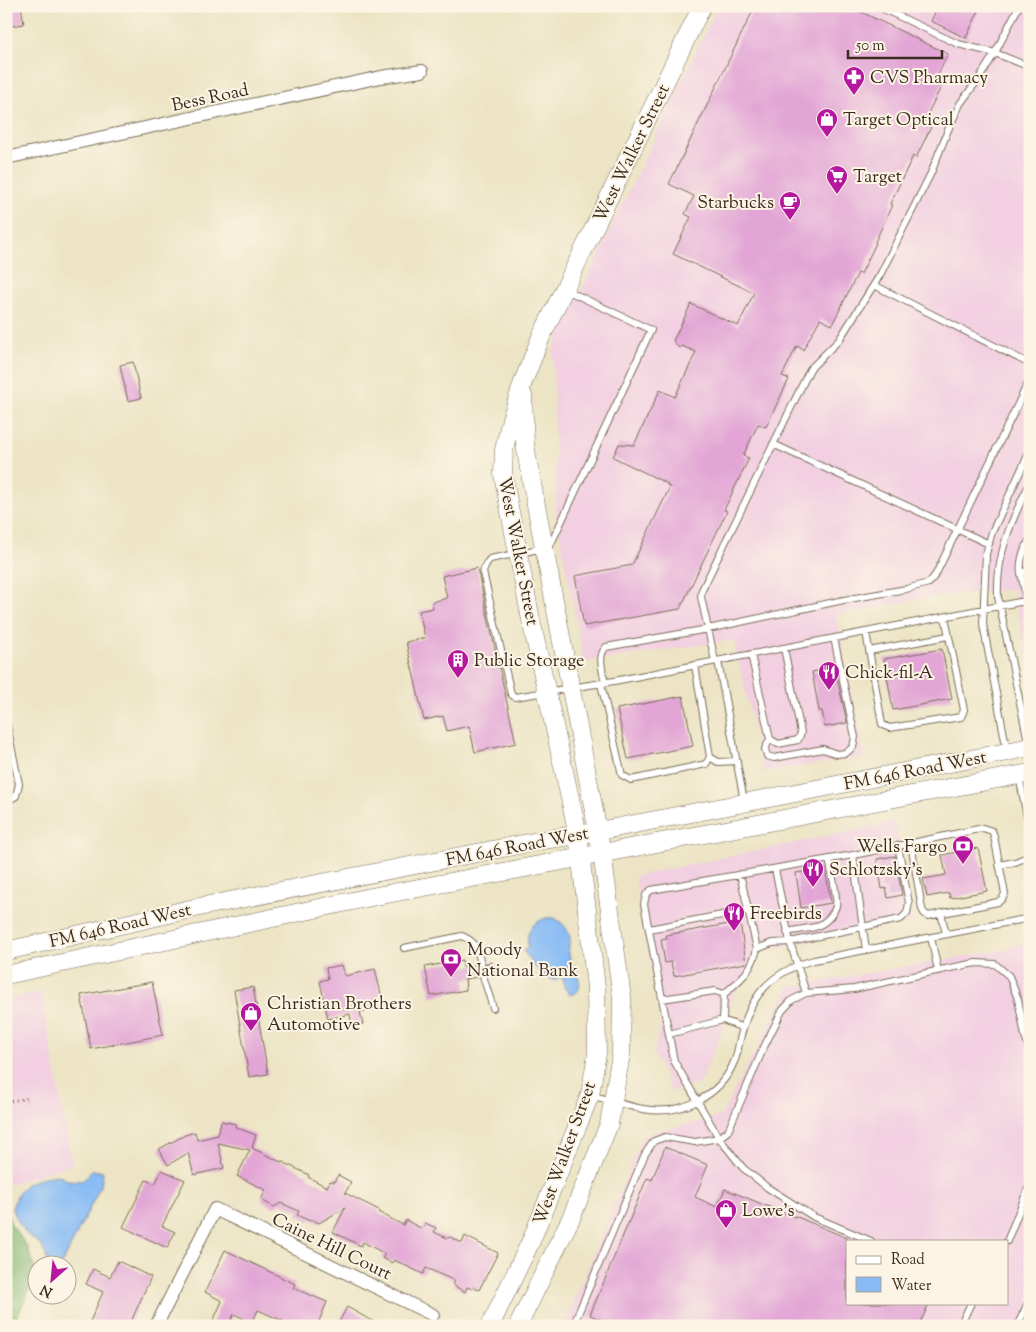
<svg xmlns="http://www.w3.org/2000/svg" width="1036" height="1332" font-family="'Sorts Mill Goudy',serif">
  <rect width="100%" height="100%" fill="#fcf5e5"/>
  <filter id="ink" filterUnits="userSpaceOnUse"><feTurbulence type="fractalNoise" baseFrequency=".02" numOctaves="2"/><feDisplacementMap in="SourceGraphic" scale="10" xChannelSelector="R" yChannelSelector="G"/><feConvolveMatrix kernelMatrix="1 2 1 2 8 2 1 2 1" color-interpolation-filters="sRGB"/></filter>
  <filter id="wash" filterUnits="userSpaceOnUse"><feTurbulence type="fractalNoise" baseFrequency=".0096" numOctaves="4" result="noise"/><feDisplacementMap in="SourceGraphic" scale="20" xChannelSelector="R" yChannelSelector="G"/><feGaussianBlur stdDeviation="1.12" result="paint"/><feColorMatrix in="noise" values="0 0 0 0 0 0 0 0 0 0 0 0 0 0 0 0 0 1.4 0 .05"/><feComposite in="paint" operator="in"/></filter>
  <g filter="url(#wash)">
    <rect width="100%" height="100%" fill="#ece4c4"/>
    <path fill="#f2cfe1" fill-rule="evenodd" d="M718 6H1030V673L1014 589 937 596 836 615 865 757 763 772 734 640 584 662 556 515 553 349Z
      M895 822 912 922 764 950 736 990 719 1039 700 1083 671 1092 654 1054 661 1023 635 876Z
      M1030 941V1326H564L643 1135 721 1116 789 987 1002 950ZM847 1241H1007V1303H847Z
      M41 992 72 1164 6 1185V1000Z"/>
    <path fill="#82b671" stroke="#5e7048" d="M6 1208 11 1224 28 1248 36 1275 13 1326H6Z"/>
    <path fill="#88bbf5" stroke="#62728a" d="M546 918C549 918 552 917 554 918 562 921 570 932 570 939 569 945 568 950 569 955 572 968 591 989 570 995L564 987V982L562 978 559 977 555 981C550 979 537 970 534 966 531 961 528 956 524 952V949L528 947C526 930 531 924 546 918Z
      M93 1170 103 1172 101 1185 62 1264H47L46 1255 41 1245 27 1234 18 1223 12 1208 18 1193 26 1184 44 1177 58 1175 67 1180 82 1181Z"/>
    <g id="blocks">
      <path fill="#e2a5d6" d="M6 6H21L24 24 6 27Z
        M755 6H766L783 15 787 6H849L948 54 937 76 945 79 923 123 931 127 916 158 913 156 890 204 892 205 875 242 876 243 861 274 858 273 832 325 820 319 803 350 797 346 782 376 789 379 766 427 758 424 743 456 749 458 724 510 727 511 680 609 584 626 575 576 632 565 670 487 667 486 668 484 613 457 619 444 634 445 660 390 675 397 696 352 682 346 679 348 673 341 691 304 738 326 754 293 673 254 691 217 685 214 694 196 669 184Z
        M938 6H981L966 38 931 21Z
        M133 362 141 398 128 401 120 365Z
        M477 568 516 743 475 752 469 726 447 731 443 716 424 720 406 642 425 638 419 611 433 608 432 602 447 598 442 576Z
        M942 649 952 699 893 710 884 659Z
        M835 668 847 723 825 727 822 711H819L812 672Z
        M683 696 693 746 628 759 617 709Z
        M978 848 987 891 950 898 949 893 927 897 923 879 946 875 942 855Z
        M895 856 902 895 888 898 886 888 882 889 877 859Z
        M825 868 831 903 801 908 796 873Z
        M740 922 746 963 674 976 671 962 665 963 661 939 667 938 666 935Z
        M462 960 463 967 476 965 480 969 485 967 486 963 492 962 495 974 488 975 485 971H481L479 973 478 977 465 979 466 990 431 996 425 967Z
        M342 965 345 976 375 969 384 1006 360 1012 363 1024 352 1026 350 1014 328 1019 320 981 328 979 326 968Z
        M152 982 163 1035 91 1049 81 995Z
        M253 987 268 1074 249 1077 234 990Z
        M221 1121 236 1124 235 1127 256 1135 252 1148 281 1162V1161L309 1175 308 1177 327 1187 330 1181 334 1182 338 1175 351 1182 345 1193 379 1210 378 1212 403 1225 406 1220 422 1229 425 1223 436 1228 434 1232 447 1238 450 1237 462 1243 465 1236 498 1253 479 1290 473 1287 472 1289 467 1287 465 1292 453 1285 455 1281 426 1268 423 1274 394 1260 392 1263 382 1258 385 1254 363 1242 361 1246 333 1232 345 1208 319 1223 311 1219 310 1221 297 1215 299 1211 281 1203 274 1207 261 1200 266 1190 237 1176 250 1150 218 1143 224 1168 194 1175 188 1153 168 1165 159 1149 185 1135 195 1132 197 1140 218 1135Z
        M665 1147 708 1165 695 1197 717 1207 725 1189 794 1217 795 1216 847 1238V1303H929L919 1326H615L590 1315 647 1178 652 1180Z
        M162 1170 185 1180 162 1226 175 1232 167 1248 123 1227 146 1180 155 1184Z
        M225 1250 295 1284 293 1288 327 1302 317 1326H281L283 1321 258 1310 252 1323 234 1314 228 1326H211L222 1301 205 1292Z
        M118 1261 151 1277 129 1326H88L103 1292 86 1284 93 1269 110 1277Z
        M347 1307 381 1326H337Z"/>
    </g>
  </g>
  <g filter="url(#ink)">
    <use href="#blocks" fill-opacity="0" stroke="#796b58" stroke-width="1"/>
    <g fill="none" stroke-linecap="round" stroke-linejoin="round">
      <g stroke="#796b58" stroke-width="8">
        <path id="lane" d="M877 6 958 44 995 53 1030 67
          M874 285 1030 364
          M773 444 989 544
          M544 548 490 559 486 564 483 572 511 694 515 697 614 681 1030 600
          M549 548 651 330 566 290
          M1030 571 1021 573 1030 617
          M1021 573C1019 560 1024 551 1030 539
          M866 632 882 724 889 728 961 717 964 710 945 617
          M869 651 948 636
          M751 654 770 739 778 744 798 740 801 733 784 648
          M715 661 701 597 702 590 810 369 839 340 880 275 931 173 948 130 960 104 980 77 995 53 1019 6
          M718 661 744 801
          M605 683C603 671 597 656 606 647L708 629 844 600 906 589 929 583 936 574 1030 379
          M601 684 622 775 631 780 706 764 710 757 695 665
          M6 721 19 784 16 796 6 802
          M770 739 765 749 767 756 774 758 823 749 837 754 846 753 853 747 855 737 834 638
          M1029 746 998 597C996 554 1011 521 1030 483
          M1007 751 983 624 986 554 992 532 1030 451
          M710 757 718 762 737 761
          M1019 776 1030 832
          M898 846 983 828 992 831 994 836 1005 894 1002 899 998 902 928 916 924 913 922 909 911 843
          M999 865 1015 862 1030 856
          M775 869 790 942 901 919 907 913 909 903 898 846 853 855
          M740 874 757 949 772 943 790 942 806 993
          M941 913 946 934
          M649 929 748 910
          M787 932C796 930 806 929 815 927 824 924 833 916 836 906 838 897 831 870 829 859
          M931 937 938 971
          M404 948 462 936C478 943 477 949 481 964
          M866 950 853 855 651 890 646 895 644 904 674 1061 719 1138 743 1168 768 1188 814 1217 871 1241
          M483 976 493 1008
          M724 994C741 979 751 972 757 949
          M662 999 715 991 724 994 723 1020
          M669 1034 723 1020 743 1028
          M591 1095C608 1100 626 1106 643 1109 680 1116 720 1097 734 1062 737 1056 738 1049 739 1043 744 1023 750 1003 764 988 778 973 795 965 814 960L1030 918
          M1007 1241 1030 1184
          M573 1326 645 1154 654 1141 665 1137 695 1142 719 1138 728 1131 763 1049 782 1011 792 1000 806 993 854 989 950 968 976 963 995 964 1009 976 1018 999 1025 1036 1030 1052
          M960 1326 971 1303
          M1017 1326 1030 1299"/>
      </g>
      <g stroke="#796b58" stroke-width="14">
        <path id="street" d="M6 158 381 77 422 71
          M156 1326 215 1209 433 1315"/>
      </g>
      <g stroke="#796b58" stroke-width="19">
        <path id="secondary" d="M6 951 204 906 549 839 578 835 1007 752 1030 747
          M6 975 371 897 911 795 1030 773
          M490 1326 531 1241 590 1095 597 1053 596 987 578 835 531 620 511 517 503 474 504 450 511 419 523 382 541 337 702 6
          M518 1326 572 1216 609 1124 621 1054 622 998 602 853 529 468 525 444 523 395"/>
      </g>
      <path stroke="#796b58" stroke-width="2.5" stroke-dasharray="1 4" stroke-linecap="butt" d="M6 1102 28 1098"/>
      <use href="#lane" stroke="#fff" stroke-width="6"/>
      <use href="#street" stroke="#fff" stroke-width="12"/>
      <use href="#secondary" stroke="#fff" stroke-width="18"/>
    </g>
  </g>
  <defs>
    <g id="pharmacy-pin" transform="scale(1.125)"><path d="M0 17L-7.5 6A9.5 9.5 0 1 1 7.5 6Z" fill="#b5179e" stroke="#fcf5e5"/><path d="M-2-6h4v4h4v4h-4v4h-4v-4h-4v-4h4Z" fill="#fff"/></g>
    <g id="shop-pin" transform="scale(1.125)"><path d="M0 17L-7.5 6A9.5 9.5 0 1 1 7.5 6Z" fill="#b5179e" stroke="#fcf5e5"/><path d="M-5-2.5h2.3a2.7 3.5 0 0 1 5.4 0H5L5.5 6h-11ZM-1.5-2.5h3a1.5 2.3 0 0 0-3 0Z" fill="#fff"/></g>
    <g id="supermarket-pin" transform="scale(1.125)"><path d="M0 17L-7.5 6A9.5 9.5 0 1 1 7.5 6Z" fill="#b5179e" stroke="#fcf5e5"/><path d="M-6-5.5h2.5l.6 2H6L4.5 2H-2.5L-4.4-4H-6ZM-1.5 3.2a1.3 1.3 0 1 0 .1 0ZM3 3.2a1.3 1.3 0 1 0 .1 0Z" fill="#fff"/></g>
    <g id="cafe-pin" transform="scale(1.125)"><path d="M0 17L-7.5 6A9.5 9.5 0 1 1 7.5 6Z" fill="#b5179e" stroke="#fcf5e5"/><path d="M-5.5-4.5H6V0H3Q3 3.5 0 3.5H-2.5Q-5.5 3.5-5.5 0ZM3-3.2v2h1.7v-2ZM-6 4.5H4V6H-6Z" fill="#fff"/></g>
    <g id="building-pin" transform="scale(1.125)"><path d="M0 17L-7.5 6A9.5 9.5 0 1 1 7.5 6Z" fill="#b5179e" stroke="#fcf5e5"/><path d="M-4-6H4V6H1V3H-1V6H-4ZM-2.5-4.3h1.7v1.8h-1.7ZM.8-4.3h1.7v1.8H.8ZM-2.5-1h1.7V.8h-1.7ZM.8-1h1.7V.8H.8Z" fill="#fff"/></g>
    <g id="restaurant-pin" transform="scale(1.125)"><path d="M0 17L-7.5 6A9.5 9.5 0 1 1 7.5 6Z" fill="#b5179e" stroke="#fcf5e5"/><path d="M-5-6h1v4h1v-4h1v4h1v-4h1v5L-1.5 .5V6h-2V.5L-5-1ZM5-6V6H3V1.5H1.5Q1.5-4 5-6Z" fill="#fff"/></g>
    <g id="bank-pin" transform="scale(1.125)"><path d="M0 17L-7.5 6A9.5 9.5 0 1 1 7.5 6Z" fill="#b5179e" stroke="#fcf5e5"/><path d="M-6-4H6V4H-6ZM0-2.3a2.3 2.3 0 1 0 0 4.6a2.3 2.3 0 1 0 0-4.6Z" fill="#fff"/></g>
  </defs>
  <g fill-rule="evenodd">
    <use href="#pharmacy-pin" x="854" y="77"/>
    <use href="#shop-pin" x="827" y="119"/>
    <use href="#supermarket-pin" x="837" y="176"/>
    <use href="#cafe-pin" x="790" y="202"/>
    <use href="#building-pin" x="458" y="660"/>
    <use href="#restaurant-pin" x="829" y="672"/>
    <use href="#bank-pin" x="963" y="846"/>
    <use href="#restaurant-pin" x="813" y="869"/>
    <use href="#restaurant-pin" x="734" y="913"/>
    <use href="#bank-pin" x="451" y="959"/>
    <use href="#shop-pin" x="251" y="1013"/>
    <use href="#shop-pin" x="726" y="1210"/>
  </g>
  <g text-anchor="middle" stroke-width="4" stroke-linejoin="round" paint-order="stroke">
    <g font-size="18" fill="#3b2a1e" stroke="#fcf5e5" text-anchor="start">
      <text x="870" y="83">CVS Pharmacy</text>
      <text x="843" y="125">Target Optical</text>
      <text x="853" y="182">Target</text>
      <text x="774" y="208" text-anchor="end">Starbucks</text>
      <text x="474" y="666">Public Storage</text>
      <text x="845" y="678">Chick-fil-A</text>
      <text x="947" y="852" text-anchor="end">Wells Fargo</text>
      <text x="829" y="875">Schlotzsky's</text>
      <text x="750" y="919">Freebirds</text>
      <text x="467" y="955">Moody<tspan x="467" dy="21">National Bank</tspan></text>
      <text x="267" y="1009">Christian Brothers<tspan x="267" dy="21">Automotive</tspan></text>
      <text x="742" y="1216">Lowe's</text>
    </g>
    <g font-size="18" fill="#3b2a1e" stroke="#fcf5e5">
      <text transform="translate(210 97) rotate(-12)" y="6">Bess Road</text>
      <text transform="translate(631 153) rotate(-64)" y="6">West Walker Street</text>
      <text transform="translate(519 551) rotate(79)" y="6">West Walker Street</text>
      <text transform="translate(915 770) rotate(-11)" y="6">FM 646 Road West</text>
      <text transform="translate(517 846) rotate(-11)" y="6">FM 646 Road West</text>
      <text transform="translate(120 925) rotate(-13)" y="6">FM 646 Road West</text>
      <text transform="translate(564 1153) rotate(-70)" y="6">West Walker Street</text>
      <text transform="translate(332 1246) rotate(26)" y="6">Caine Hill Court</text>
    </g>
  </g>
  <rect width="1036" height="1332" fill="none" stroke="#fcf5e5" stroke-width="25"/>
  <rect x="846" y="1240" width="162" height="65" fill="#fcf5e5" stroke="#afa495"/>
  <rect x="856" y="1256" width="25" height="8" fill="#ffffff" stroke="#afa495"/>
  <text x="891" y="1264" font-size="15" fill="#3b2a1e">Road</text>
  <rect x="856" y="1277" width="25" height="15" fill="#88bbf5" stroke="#afa495"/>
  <text x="891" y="1290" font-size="15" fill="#3b2a1e">Water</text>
  <g transform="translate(52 1280) rotate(207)"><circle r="24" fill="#fcf5e5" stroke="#afa495"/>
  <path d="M0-4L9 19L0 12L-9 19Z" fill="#b5179e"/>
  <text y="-8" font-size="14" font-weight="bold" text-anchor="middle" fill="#3b2a1e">N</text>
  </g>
  <path d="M848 50v8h94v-8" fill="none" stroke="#3b2a1e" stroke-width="2.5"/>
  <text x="856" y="50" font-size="15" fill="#3b2a1e" stroke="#fcf5e5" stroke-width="4" paint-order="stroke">50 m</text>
</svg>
